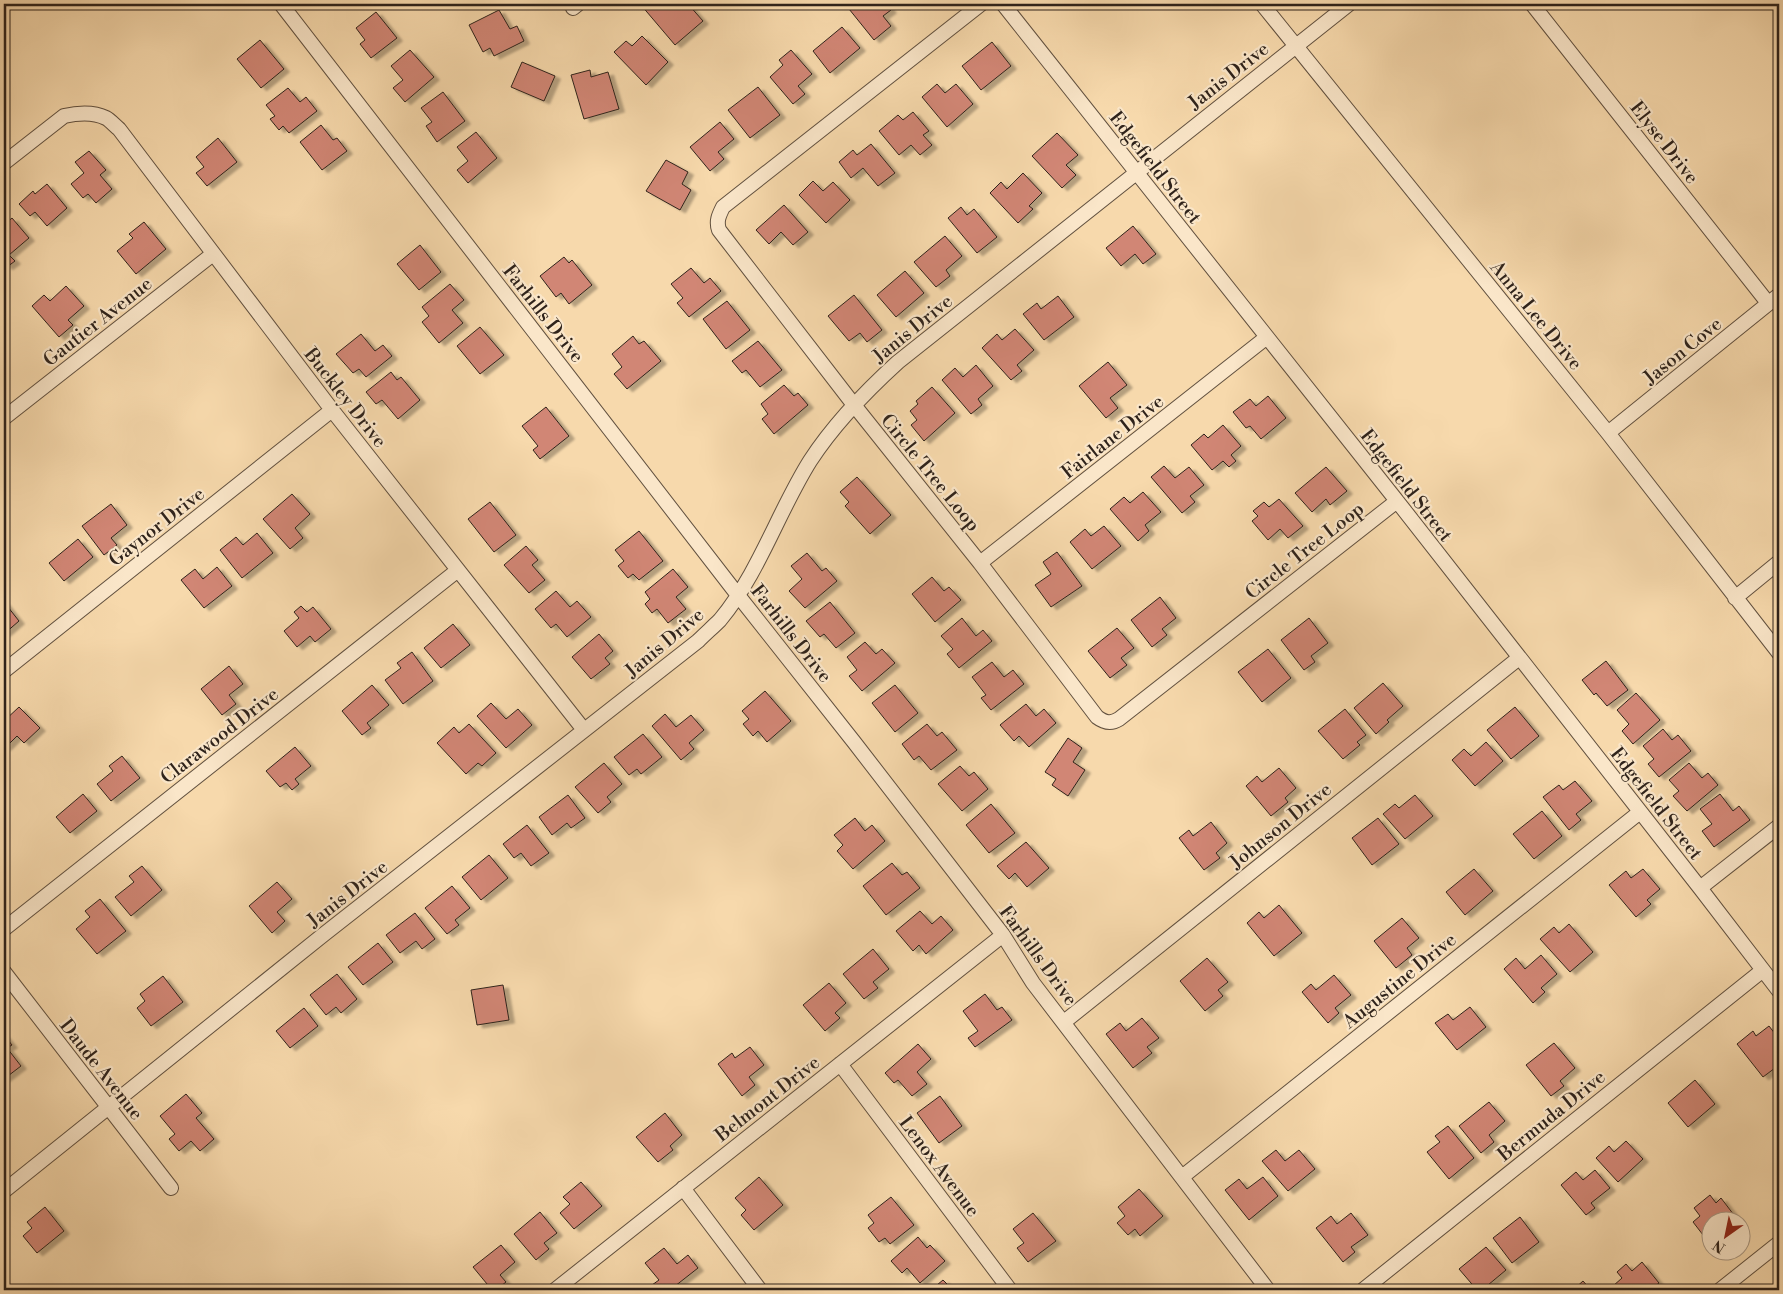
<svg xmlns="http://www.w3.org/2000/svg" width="1783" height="1294" font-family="'Libre Bodoni',serif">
  <defs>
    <filter id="shadow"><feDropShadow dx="5.5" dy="3" stdDeviation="1" flood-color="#0004"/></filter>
  </defs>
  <rect width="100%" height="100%" fill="#f7d9ac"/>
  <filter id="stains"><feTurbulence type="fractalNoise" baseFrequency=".004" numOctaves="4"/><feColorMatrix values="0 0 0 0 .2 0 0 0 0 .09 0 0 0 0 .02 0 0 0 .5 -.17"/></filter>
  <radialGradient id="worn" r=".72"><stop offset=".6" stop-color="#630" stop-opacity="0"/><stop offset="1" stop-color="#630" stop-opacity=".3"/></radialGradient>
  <path fill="#d18675" stroke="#2f231b" filter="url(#shadow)" d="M642 4H688L703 21 675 45 641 5Z
    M845 4H886L891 10 883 16 891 26 874 40Z
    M499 10 510 29 517 26 524 41 494 56 490 48 483 52 469 25Z
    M376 12 397 38 371 58 360 44 365 40 356 28Z
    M842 27 860 48 830 73 813 51Z
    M642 36 668 62 646 85 614 52 626 41 632 46Z
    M260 40 284 69 261 88 237 59Z
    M992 42 1011 66 981 90 962 66Z
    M410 50 434 77 405 102 393 88 403 80 391 66Z
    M791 50 812 74 798 86 805 94 793 104 770 77 783 65 779 60Z
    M522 62 555 76 544 101 511 87Z
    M590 70 591 77 608 72 619 109 584 119 571 75Z
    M937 84 945 93 956 84 973 104 947 127 922 97Z
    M758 87 780 115 750 138 728 110Z
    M288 88 300 102 306 97 317 111 289 133 283 126 279 130 270 119 275 116 266 105Z
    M443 92 465 121 437 142 426 126 432 122 421 108Z
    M913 112 929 131 923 135 932 145 920 155 911 145 899 155 879 131 898 115 903 120Z
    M720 122 734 139 718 152 724 159 710 171 690 147Z
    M321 125 333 140 337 138 347 151 322 170 300 142Z
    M476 132 497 158 468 183 457 170 468 161 457 147Z
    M1057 133 1078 155 1066 165 1076 175 1062 188 1032 156Z
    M218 138 237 162 207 186 196 173 204 167 196 157Z
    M871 144 895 173 878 186 863 168 851 178 839 162 853 150 857 155Z
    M89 151 106 170 100 175 112 189 96 203 88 194 83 198 71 184 84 173 75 162Z
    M666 160 688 172 682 184 691 190 680 210 646 191Z
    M1023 173 1042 193 1029 206 1033 209 1018 223 990 193 1001 182 1007 189Z
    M813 181 823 191 833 182 850 200 826 223 799 195Z
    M47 184 67 208 47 226 35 212 30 216 19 204 33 191 35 194Z
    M784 205 808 232 793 245 781 232 769 244 756 230Z
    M961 207 967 215 974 209 997 237 977 253 948 218Z
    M12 218 29 238 9 255 15 261 7 267 4 263V225Z
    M144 222 166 249 136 274 117 251 133 238 129 234Z
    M1133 226 1156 254 1143 264 1135 254 1121 266 1106 248Z
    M945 236 962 256 946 270 950 276 936 287 914 262Z
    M420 245 441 272 419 290 397 264Z
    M564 257 569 263 572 260 592 285 569 304 561 293 556 297 540 276Z
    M691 268 704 283 710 278 721 291 689 317 677 303 683 298 671 284Z
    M905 271 924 293 896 317 877 295Z
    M450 284 464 300 452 310 463 323 439 343 422 322 429 316 422 307Z
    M66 286 84 306 68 320 73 325 59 337 32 306 44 295 50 301Z
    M854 295 882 330 867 342 860 333 849 341 828 316Z
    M1058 296 1074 317 1044 340 1023 314 1037 303 1041 309Z
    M727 301 750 330 726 349 703 319Z
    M480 327 504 355 480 374 457 346Z
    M1015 329 1034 350 1017 365 1022 371 1011 380 982 348 997 334 1002 340Z
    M361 334 375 351 383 345 392 356 366 377 359 369 353 373 336 354Z
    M633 336 639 344 644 341 661 361 627 389 614 374 622 367 612 354Z
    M758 341 782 370 760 387 746 370 742 373 732 361Z
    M1108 362 1127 385 1110 398 1118 408 1106 418 1079 386Z
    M976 365 993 386 978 399 982 405 971 414 942 380 955 368 963 377Z
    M391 372 397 380 401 377 420 400 398 419 382 400 376 404 366 392Z
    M784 385 794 396 798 393 808 405 774 434 762 419 768 414 761 404Z
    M932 387 955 413 924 441 911 425 917 420 910 411 918 404 916 401Z
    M1268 396 1286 418 1261 439 1250 426 1246 428 1233 412 1250 399 1256 406Z
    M546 407 569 436 540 459 533 450 538 446 522 426Z
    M1223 425 1241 446 1231 455 1236 461 1229 467 1223 461 1212 470 1191 445 1204 434 1208 438Z
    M1164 466 1175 478 1189 467 1204 485 1190 496 1195 502 1182 513 1151 477Z
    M1326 467 1347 491 1330 505 1326 499 1312 512 1295 493Z
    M857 477 891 515 870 534 845 506 849 502 840 492Z
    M1143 492 1161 512 1145 525 1149 531 1138 541 1110 509 1124 497 1130 503Z
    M292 494 310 514 295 528 303 538 290 549 263 519Z
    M1279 499 1303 526 1288 538 1280 529 1268 540 1252 521 1258 516 1253 511 1264 502 1269 507Z
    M490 502 516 535 494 552 468 519Z
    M111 504 127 525 111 538 117 545 104 555 82 526Z
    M1104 526 1121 546 1092 569 1070 542 1085 529 1091 536Z
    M639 531 663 561 639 580 633 574 628 578 618 566 624 561 615 550Z
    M257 533 273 553 242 578 220 550 236 537 243 545Z
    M78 539 93 557 64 581 49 563Z
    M526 546 538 560 532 565 545 580 529 593 504 565Z
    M1057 552 1082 586 1051 607 1035 585 1051 574 1043 562Z
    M807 553 822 571 826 568 837 581 805 608 789 591 802 579 791 566Z
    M217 567 232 586 204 608 181 580 195 569 203 579Z
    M673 569 688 587 676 597 686 609 668 623 657 609 652 613 645 604 650 599 645 592Z
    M932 577 944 591 949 587 961 600 935 622 912 594Z
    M556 591 570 607 577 601 591 617 567 637 556 624 551 628 535 609Z
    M1160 597 1176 618 1162 629 1167 635 1152 647 1131 620Z
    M4 602 19 621 4 634Z
    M830 602 855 633 836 648 824 634 820 637 806 621Z
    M301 606 307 612 313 607 331 629 315 642 310 636 297 647 284 631 299 618 294 612Z
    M962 618 976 636 983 630 992 641 959 668 947 654 953 649 941 636Z
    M1309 618 1328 643 1311 656 1315 662 1304 670 1281 640Z
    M453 624 470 645 441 668 424 648Z
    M1117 628 1134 648 1121 658 1127 665 1110 678 1088 651Z
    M599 634 613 651 605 658 610 664 591 679 572 657Z
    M865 642 876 654 882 649 895 663 862 691 849 676 857 670 847 657Z
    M1268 649 1291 678 1262 702 1238 672Z
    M412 652 433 681 403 704 385 680 401 668 397 663Z
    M1606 661 1628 690 1607 706 1596 693 1594 695 1582 680Z
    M992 662 1004 677 1013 670 1024 684 991 710 981 698 986 695 972 677Z
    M229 666 243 684 229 695 236 704 222 715 201 689Z
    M1383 683 1403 706 1387 720 1389 722 1376 734 1354 708Z
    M372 685 389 705 367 723 371 728 362 735 342 711Z
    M895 685 918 713 895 732 872 703Z
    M765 691 791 721 767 742 758 731 753 736 743 724 749 719 742 711Z
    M1636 693 1660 720 1633 744 1622 731 1629 724 1617 710Z
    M491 703 506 719 518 709 532 725 506 748 477 716Z
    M1026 704 1036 716 1044 709 1056 723 1029 747 1019 736 1014 741 1000 725Z
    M19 707 40 728 24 743 17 736 5 748 4 721Z
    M1515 707 1539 736 1511 759 1487 730Z
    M1345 709 1366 735 1357 742 1360 745 1343 759 1318 731Z
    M665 714 676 727 691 715 704 730 689 743 694 749 681 760 652 726Z
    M469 724 496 753 482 766 478 763 466 774 437 743 454 727 459 733Z
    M927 724 937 736 942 732 957 750 931 770 919 756 914 760 902 744Z
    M1663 729 1672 740 1678 735 1691 751 1659 777 1648 764 1654 759 1643 746Z
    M643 734 662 757 641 774 637 769 629 775 614 757Z
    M1068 738 1082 748 1073 762 1085 770 1068 796 1052 785 1056 779 1045 772Z
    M1486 742 1503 761 1475 786 1452 760 1464 749 1471 756Z
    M295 747 311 766 295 779 299 784 292 790 286 783 280 787 266 771Z
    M122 756 140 778 111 801 97 784 113 771 109 766Z
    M604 763 622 784 607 797 611 802 598 813 575 787Z
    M1689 763 1702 778 1708 773 1718 785 1687 811 1673 796 1679 791 1669 780Z
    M960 766 969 776 974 772 988 789 962 811 938 784Z
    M1279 768 1296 788 1285 798 1288 802 1271 816 1246 786 1257 776 1262 782Z
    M1575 781 1592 801 1576 814 1581 820 1569 830 1543 797 1559 785 1563 790Z
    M83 794 97 811 70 833 56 817Z
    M1720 794 1733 811 1739 806 1750 820 1714 847 1702 831 1712 824 1700 809Z
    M568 795 585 818 571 828 567 823 552 835 539 817Z
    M1415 795 1433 816 1405 839 1383 814 1395 804 1399 808Z
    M991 804 1015 833 989 853 966 825Z
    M1542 811 1562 836 1534 859 1513 834Z
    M855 818 865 831 872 825 885 841 853 869 837 851 843 845 834 835Z
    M1378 818 1399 844 1372 865 1352 838Z
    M1211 822 1227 843 1216 853 1220 858 1204 870 1179 838 1189 830 1193 836Z
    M527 825 549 853 531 866 521 853 514 858 503 844Z
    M1026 842 1049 868 1027 887 1015 873 1009 879 997 866Z
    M489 855 508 878 481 900 462 877Z
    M892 863 902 875 907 872 920 888 886 915 863 886Z
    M142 866 162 890 131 916 115 897 134 882 129 876Z
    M1474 869 1493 891 1465 915 1446 892Z
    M1643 869 1660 889 1647 900 1651 904 1636 917 1609 885 1626 871 1631 878Z
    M277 882 292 899 277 912 285 921 272 933 249 906Z
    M452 886 470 908 455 920 459 925 447 934 425 908Z
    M100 899 126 931 97 954 76 929 90 917 85 911Z
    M1279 905 1302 933 1274 956 1247 923 1259 912 1264 918Z
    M920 911 932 924 941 916 953 930 926 954 919 945 913 951 896 931Z
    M415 913 435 939 422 949 416 941 400 953 386 935Z
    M1402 918 1419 938 1407 948 1412 955 1396 968 1374 941Z
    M1569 924 1593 952 1570 972 1540 939 1554 927 1559 933Z
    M378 943 393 962 363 985 348 967Z
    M873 949 889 969 873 982 878 988 864 999 843 974Z
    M1541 955 1557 974 1541 988 1545 992 1533 1003 1504 969 1516 958 1525 969Z
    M1207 958 1228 982 1218 990 1223 996 1205 1011 1180 981Z
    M337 974 357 999 341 1013 336 1007 326 1015 310 995Z
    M1334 975 1351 995 1335 1008 1339 1013 1328 1023 1302 992 1311 984 1316 990Z
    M163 976 183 1002 151 1026 137 1008 145 1001 140 994Z
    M829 983 846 1003 835 1013 840 1018 825 1031 803 1005Z
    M503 985 509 1020 477 1025 471 990Z
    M985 994 997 1010 1002 1007 1012 1020 975 1047 968 1038 978 1031 963 1011Z
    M1470 1007 1486 1027 1457 1050 1435 1023 1448 1014 1453 1020Z
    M304 1008 318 1026 290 1048 276 1031Z
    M1142 1018 1159 1038 1147 1047 1152 1053 1133 1068 1106 1034 1120 1023 1126 1031Z
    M1769 1026 1779 1039V1051L1775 1055 1779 1060V1065L1763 1077 1737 1044 1753 1031 1756 1036Z
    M4 1035 12 1045 7 1048 21 1066 4 1079Z
    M1554 1043 1575 1068 1560 1081 1564 1086 1551 1096 1526 1065Z
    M918 1044 931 1059 917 1072 927 1084 912 1096 898 1080 894 1083 885 1073Z
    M750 1047 764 1065 749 1077 755 1085 742 1096 718 1064 732 1053 735 1058Z
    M1695 1080 1715 1104 1688 1127 1668 1103Z
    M186 1094 202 1113 196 1118 214 1139 200 1151 191 1141 179 1151 169 1139 175 1134 160 1116Z
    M940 1096 962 1126 939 1143 917 1113Z
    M1489 1102 1505 1121 1489 1135 1494 1142 1481 1153 1459 1126Z
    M665 1113 682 1135 670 1146 673 1150 658 1162 636 1137Z
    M1448 1126 1474 1158 1449 1179 1427 1152 1440 1142 1435 1136Z
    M1626 1141 1643 1159 1618 1182 1596 1158 1609 1146 1614 1152Z
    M1276 1150 1285 1161 1299 1150 1315 1169 1288 1191 1262 1161Z
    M1595 1170 1610 1188 1591 1203 1595 1208 1586 1215 1561 1185 1576 1172 1583 1180Z
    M759 1177 783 1205 754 1230 741 1215 746 1210 735 1198Z
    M1263 1177 1278 1196 1249 1220 1225 1190 1239 1179 1247 1189Z
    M581 1182 602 1206 574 1229 560 1213 570 1204 563 1197Z
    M1139 1189 1163 1216 1140 1236 1135 1229 1128 1235 1117 1223 1125 1216 1118 1207Z
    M1710 1195 1716 1203 1721 1198 1737 1219 1734 1222H1710V1244L1693 1222 1700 1216 1694 1208Z
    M891 1197 914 1225 890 1244 885 1238 879 1242 868 1228 874 1223 868 1215Z
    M45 1207 64 1231 37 1253 23 1236 32 1228 27 1222Z
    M540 1212 557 1233 544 1243 549 1249 536 1260 514 1234Z
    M1033 1213 1056 1241 1028 1262 1017 1248 1024 1243 1013 1229Z
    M1351 1213 1368 1235 1351 1247 1355 1252 1343 1262 1316 1228 1331 1216 1337 1224Z
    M1520 1217 1539 1242 1512 1263 1493 1238Z
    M918 1237 927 1248 930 1245 945 1261 920 1283 907 1268 902 1273 891 1261Z
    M501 1245 515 1262 500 1275 506 1282 496 1290H492L473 1267Z
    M1486 1247 1506 1270 1482 1290H1477L1459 1269Z
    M664 1248 677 1264 688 1255 698 1268 670 1290H656L652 1285 659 1280 645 1263Z
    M1642 1262 1659 1283 1650 1290H1617L1613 1286 1622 1278 1617 1272 1626 1264 1632 1271Z
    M943 1280 953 1290H931Z
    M1583 1281 1591 1290H1573Z"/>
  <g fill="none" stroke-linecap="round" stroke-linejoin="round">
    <g stroke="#61503f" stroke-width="16">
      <path id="street" d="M281 4 737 594 854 742 1003 935 1033 983 1268 1290
        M981 4 723 207C719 215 716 221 719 230L854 405 980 563 1097 717C1105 723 1111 724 1119 719L1397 501
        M1003 4 1397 501 1700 888 1779 991
        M1262 4 1608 433 1779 653
        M1532 4 1768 303
        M573 8 578 4
        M4 163 64 116C77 113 94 112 106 118 110 120 115 126 119 129L332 410 584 730
        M4 418 213 254
        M1608 433 1779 295
        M980 563 1267 337
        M1735 598 1779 562
        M4 671 332 410
        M1700 888 1779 826
        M4 929 458 570
        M4 972 171 1188
        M1064 1022 1519 658
        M840 1064 1010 1290
        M1182 1177 1640 812
        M683 1188 760 1290
        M4 1191 323 935 698 641C705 634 713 627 720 620 759 573 778 512 810 461 834 424 865 392 898 362L1349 4
        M555 1290 1003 935
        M1363 1290 1763 970
        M1720 1290 1779 1243"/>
    </g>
    <use href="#street" stroke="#fae6c9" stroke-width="14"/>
  </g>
  <g text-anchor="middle" stroke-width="4.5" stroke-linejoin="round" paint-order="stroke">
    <g font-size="19" fill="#2f231b" stroke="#fae6c9">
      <text transform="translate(1228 75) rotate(-38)" y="7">Janis Drive</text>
      <text transform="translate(1665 142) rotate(52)" y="7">Elyse Drive</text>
      <text transform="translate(1156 167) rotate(52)" y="7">Edgefield Street</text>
      <text transform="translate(544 313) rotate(52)" y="7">Farhills Drive</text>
      <text transform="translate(1537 315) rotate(51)" y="7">Anna Lee Drive</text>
      <text transform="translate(97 321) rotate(-38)" y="7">Gautier Avenue</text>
      <text transform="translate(912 328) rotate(-39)" y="7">Janis Drive</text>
      <text transform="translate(1682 350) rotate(-39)" y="7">Jason Cove</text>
      <text transform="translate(346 397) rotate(52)" y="7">Buckley Drive</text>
      <text transform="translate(1112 436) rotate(-38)" y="7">Fairlane Drive</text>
      <text transform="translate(931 472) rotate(51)" y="7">Circle Tree Loop</text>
      <text transform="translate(1407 485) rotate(52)" y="7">Edgefield Street</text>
      <text transform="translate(156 526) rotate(-38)" y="7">Gaynor Drive</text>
      <text transform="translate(1304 550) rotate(-38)" y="7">Circle Tree Loop</text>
      <text transform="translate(792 633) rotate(52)" y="7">Farhills Drive</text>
      <text transform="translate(664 642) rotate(-40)" y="7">Janis Drive</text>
      <text transform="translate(219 735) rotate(-38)" y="7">Clarawood Drive</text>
      <text transform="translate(1657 803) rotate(52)" y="7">Edgefield Street</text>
      <text transform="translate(1280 825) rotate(-39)" y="7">Johnson Drive</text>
      <text transform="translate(347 893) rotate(-38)" y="7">Janis Drive</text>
      <text transform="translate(1039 955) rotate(54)" y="7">Farhills Drive</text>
      <text transform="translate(1399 980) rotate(-39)" y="7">Augustine Drive</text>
      <text transform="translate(102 1069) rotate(52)" y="7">Daude Avenue</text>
      <text transform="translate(767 1098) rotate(-38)" y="7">Belmont Drive</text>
      <text transform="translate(1551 1115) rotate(-39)" y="7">Bermuda Drive</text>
      <text transform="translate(940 1166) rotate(53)" y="7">Lenox Avenue</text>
    </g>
  </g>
  <rect width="1783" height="1294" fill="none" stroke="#f7d9ac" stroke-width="20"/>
  <rect x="5" y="5" width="1773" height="1284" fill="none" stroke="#2f231b" stroke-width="2.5"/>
  <rect x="10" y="10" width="1763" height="1274" fill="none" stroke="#2f231b"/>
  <g transform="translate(1726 1236) rotate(213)"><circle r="24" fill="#fae6c9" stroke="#a99883"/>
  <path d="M0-4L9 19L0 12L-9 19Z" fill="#8f2418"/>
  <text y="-8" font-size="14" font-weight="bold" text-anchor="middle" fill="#2f231b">N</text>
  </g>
  <rect width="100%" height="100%" filter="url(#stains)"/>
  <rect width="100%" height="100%" fill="url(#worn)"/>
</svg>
